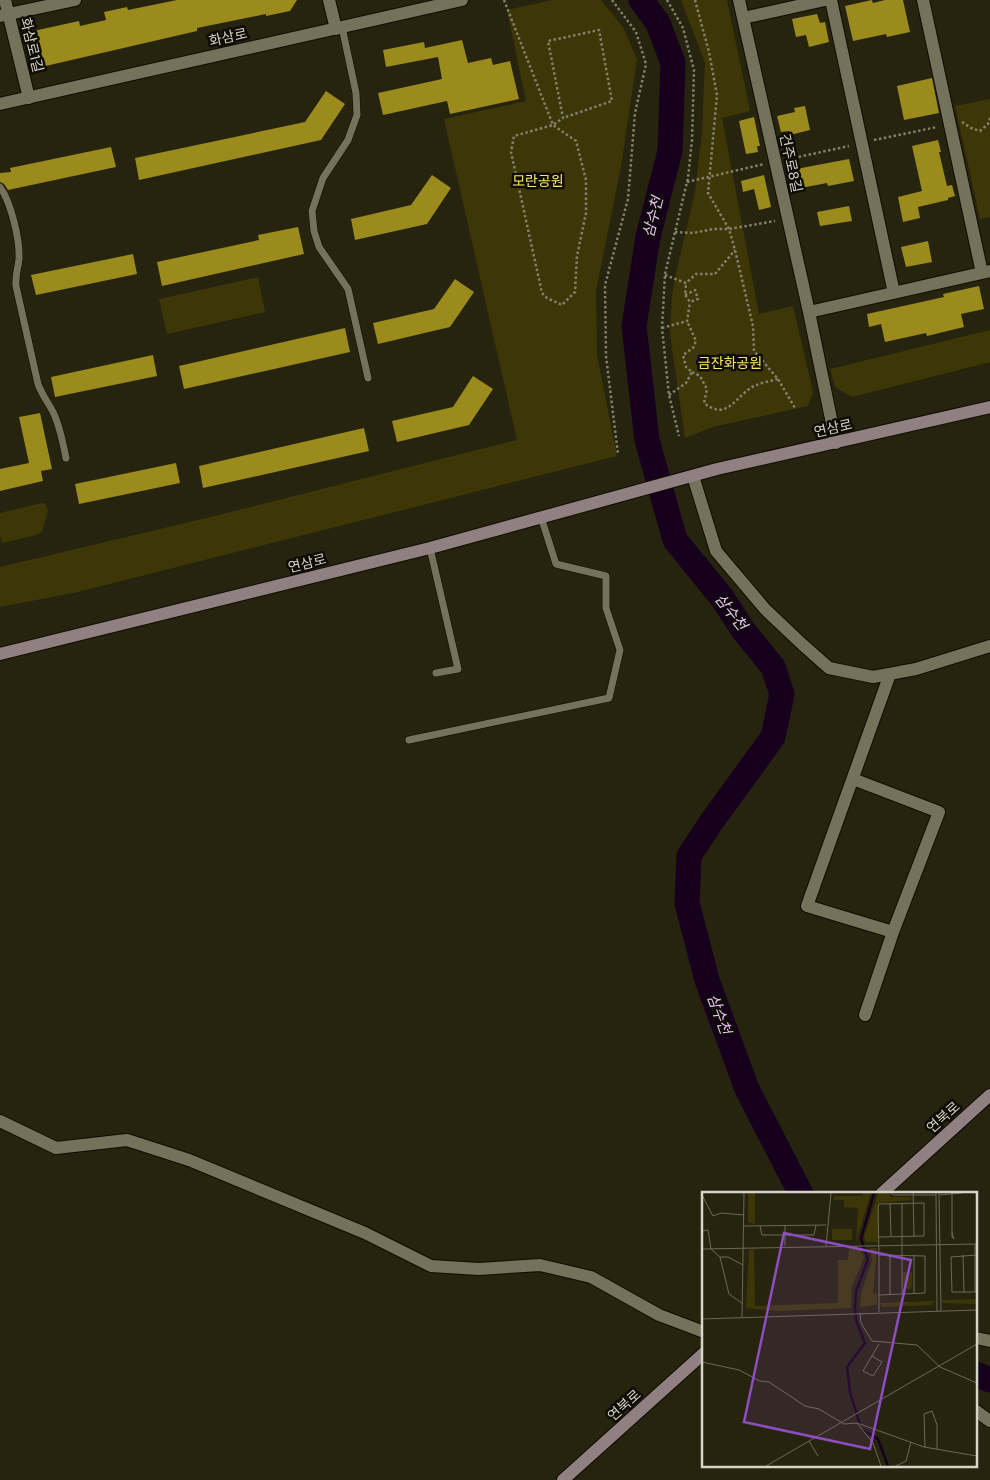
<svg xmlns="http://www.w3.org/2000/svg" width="990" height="1480" font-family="'DM Sans','Noto Sans KR',sans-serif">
  <rect width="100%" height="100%" fill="#26230e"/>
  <path fill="#3d3708" d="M552 0H601L623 27 637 59 621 167 596 291 597 355 617 456 78 592 0 607V567L202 519 517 440 444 119 526 101 507 10Z
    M681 0H727L750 111 722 118 759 314 793 306 813 392 808 406 713 427 685 438 670 334 672 295 676 273 695 192 702 133 705 63Z
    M990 99V217L980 219 955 106Z
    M258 277 265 312 167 334 159 299Z
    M990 330V362L852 397 835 387 830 369Z
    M42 503 46 504 48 511 42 532 36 535 2 543 0 535V513Z"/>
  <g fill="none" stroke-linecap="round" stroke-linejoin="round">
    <path stroke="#17001e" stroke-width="25" d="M641 0 658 23 673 63 670 151 648 237 634 326 647 440 675 540 723 599 743 630 773 667 782 694 773 737 712 821 689 856 687 903 707 980 747 1089 801 1194
      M976 1374 990 1380"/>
  </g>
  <path fill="#9b8b1d" d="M177 0H297L290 11 266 16V14L197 28V31L37 68 29 32 79 21 80 26 106 20 104 12 127 7 128 10Z
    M872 0 873 3 885 0H903L910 32 887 37 886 34 853 41 845 6Z
    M817 14 820 23 825 22 829 42 809 47 806 35 796 37 792 19Z
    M462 40 468 63 491 58 493 65 510 61 519 99 450 114 447 101 383 115 378 93 442 79 438 57 386 67 383 50 424 42 425 48Z
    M932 78 939 113 904 120 897 86Z
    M326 91 345 104 321 140 139 180 135 158 305 122Z
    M805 106 810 130 790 135 789 131 781 132 777 116 795 112 794 108Z
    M754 117 760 146H757L758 152 746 154 739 121Z
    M938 140 941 152H939L947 186 952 185 955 196 948 198V200L918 207 920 218 903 222 898 197 922 191 912 146Z
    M111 147 116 167 8 190 4 184 0 182V173L11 172 10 168Z
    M849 159 854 181 828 186 827 183 801 188 800 182 794 183 791 170Z
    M432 175 451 188 427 224 355 240 351 219 411 205Z
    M764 175 771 207 759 210 754 189 743 192 741 181Z
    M849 206 852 221 820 226 817 212Z
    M298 227 304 254 162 286 157 262 259 240 258 235Z
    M928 241 932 262 906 267 901 247Z
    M133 254 137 274 36 295 31 275Z
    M455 279 474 292 450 327 378 344 373 323 434 309Z
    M979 286 984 309 961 314 964 327 927 336 926 333 885 342 881 324 869 327 867 314 944 297 943 294Z
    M345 328 350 352 184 389 179 366Z
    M153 355 157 376 55 397 51 377Z
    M473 376 493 389 469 425 397 442 392 421 453 407Z
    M40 413 52 469 41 471 43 481 0 491V469L29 463 19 417Z
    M364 428 369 451 203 488 199 466Z
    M176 463 180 483 79 504 75 484Z"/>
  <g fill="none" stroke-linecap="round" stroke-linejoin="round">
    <g stroke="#0f0c00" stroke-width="8">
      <path id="service" d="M342 27 356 93 357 115 348 140 323 178 312 211 314 231 319 247 348 289 368 378
        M0 187C11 202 20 240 19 259 18 269 15 275 16 286L38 384C42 395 48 402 53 412 60 426 63 443 66 458
        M430 548 458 669 436 673
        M409 740 609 698 620 650 606 608V576L556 564 541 517"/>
    </g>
    <g stroke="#0f0c00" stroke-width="14">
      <path id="minor" d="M5 0 29 98
        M329 0 336 29
        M739 0 809 312 990 271
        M831 0 894 293
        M923 0 982 273
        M0 16 75 0
        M743 18 825 0
        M809 312 836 443
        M693 476 716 551 765 609 803 645 829 668 873 677 916 669 990 646
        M853 779 939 812 893 932 807 906 890 674
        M865 1015 893 932
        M0 1121 56 1148 127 1140 189 1160 365 1233 431 1266 479 1269 540 1265 591 1277 659 1315 704 1332
        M976 1338 990 1341
        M976 1411 990 1421"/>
    </g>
    <g stroke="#0f0c00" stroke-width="14">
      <path id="tertiary" d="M0 104 462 0"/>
    </g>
    <g stroke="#0f0c00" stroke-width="14">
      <path id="secondary" d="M0 654 430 548 717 469 990 407
        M881 1194 990 1095
        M563 1480 704 1353"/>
    </g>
    <path stroke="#82806f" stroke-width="2.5" stroke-dasharray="2.5 2.5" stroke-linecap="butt" d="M504 0 553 125 576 141 586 180V213L577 256 575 292 562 305 547 298 542 293 511 152 514 136 553 125 563 118 548 41 599 30 612 101 563 118
      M612 0 636 32 646 64 635 113 628 199 605 285 606 356 618 454
      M667 0 683 28 694 70 692 140 688 178 665 274 662 328 669 395 679 436
      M695 0 709 52 717 95 708 193 729 229 735 250 753 326 754 351 778 379 795 408
      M962 122 971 128 980 131 988 124 990 118
      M874 140 937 127
      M789 159 849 146
      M687 182 764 164
      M675 232 693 233 713 229H729L775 221
      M665 275 686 283 696 274H715L735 250
      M685 295 695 290 698 299 690 302 685 295 686 283
      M662 328 687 321 690 302
      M692 372 700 376 707 389 704 403C728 422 736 395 754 386 761 383 770 381 778 379
      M669 395 686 383 692 372 686 367 683 355 693 348 696 341 687 321"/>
    <use href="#service" stroke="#75725b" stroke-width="7"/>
    <use href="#minor" stroke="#75725b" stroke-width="12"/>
    <use href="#tertiary" stroke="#75725b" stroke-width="12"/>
    <use href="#secondary" stroke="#908082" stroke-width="12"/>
  </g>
  <g text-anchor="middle" stroke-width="5" stroke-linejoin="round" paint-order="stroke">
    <g font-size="14" fill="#d6d5c8" stroke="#0d0c05">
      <text transform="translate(228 37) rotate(-13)" y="5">화삼로</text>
      <text transform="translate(32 45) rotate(76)" y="5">화삼로1길</text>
      <text transform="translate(791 163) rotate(78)" y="5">건주로8길</text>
      <text transform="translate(833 428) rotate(-13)" y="5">연삼로</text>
      <text transform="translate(307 563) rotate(-14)" y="5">연삼로</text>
      <text transform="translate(943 1117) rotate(-42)" y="5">연북로</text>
      <text transform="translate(624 1405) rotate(-42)" y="5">연북로</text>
    </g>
    <g font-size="14" fill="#fae660" stroke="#0d0c05">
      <text x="538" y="186">모란공원</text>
      <text x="730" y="368">금잔화공원</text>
    </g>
    <g font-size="15" font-style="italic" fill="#eec1fb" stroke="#0d0c05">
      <text transform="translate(653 217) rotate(-76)" y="5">삼수천</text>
      <text transform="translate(731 612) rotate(52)" y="5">삼수천</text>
      <text transform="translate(719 1014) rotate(70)" y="5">삼수천</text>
    </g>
  </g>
  <g transform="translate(702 1192)">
    <rect width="275" height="275" fill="#26230e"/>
    <path d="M46 1H53V32L46 30ZM161 1H169L154 50 156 16 142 15V8H131L132 4H161ZM176 1H187L189 5H208L210 8 177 11 176 50H164L162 45ZM130 37H150V48H130ZM147 56H158L162 66 150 94 149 116 76 119 44 116 47 58 52 57 53 114 136 111V68H146ZM168 56H175L171 101 175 102V113L158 115 159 102 170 68ZM201 80H210V95L207 98 201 95ZM275 107V112L240 111V108ZM232 109 230 113 180 115 178 111Z" fill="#3d3708"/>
    <path fill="none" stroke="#17001e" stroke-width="2.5" d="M158 233 148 200 145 175 163 151 154 128 153 115 154 100 166 67 159 47 172 1M161 238 176 247 186 274"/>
    <path fill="none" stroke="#6c6a58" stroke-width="1" d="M189 1 191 3H234M211 1 212 44M234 1 235 119M237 1 239 119M250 1V45L252 47 250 40M0 3 11 24 19 21 42 23M237 3 260 1M188 11 189 44M200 11V102M83 33V54M42 34 124 33M58 34 60 43H112L114 33M0 39 6 38 9 57 18 65H26L41 73M177 45 222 44V11L177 12 176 15 177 63V103L223 101V64L177 63M273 52V100M124 54 129 1M0 57 275 52M188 63V103M212 63V102M261 63 262 101M275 63 249 65 250 100H275M18 65 27 102 41 112M177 120V103M158 121 159 131 170 149 215 153 238 175 275 191M40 125 42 1M0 127 275 118M170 164 180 170 171 184 161 179 177 152M0 170 37 178 58 189 67 190 103 214 117 217 142 232 155 231 222 255 275 264M155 231 171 251 179 274M107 249 116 264M223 255 222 222 230 219 235 233V257M64 274 275 152M194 274 204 269 209 250"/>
    <path fill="#8d4ec1" fill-opacity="0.15" stroke="#8d4ec1" stroke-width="2.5" d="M82 41 209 68 168 257 42 230Z"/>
    <rect width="275" height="275" fill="none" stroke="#d6d5c8" stroke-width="2.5"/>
  </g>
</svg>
